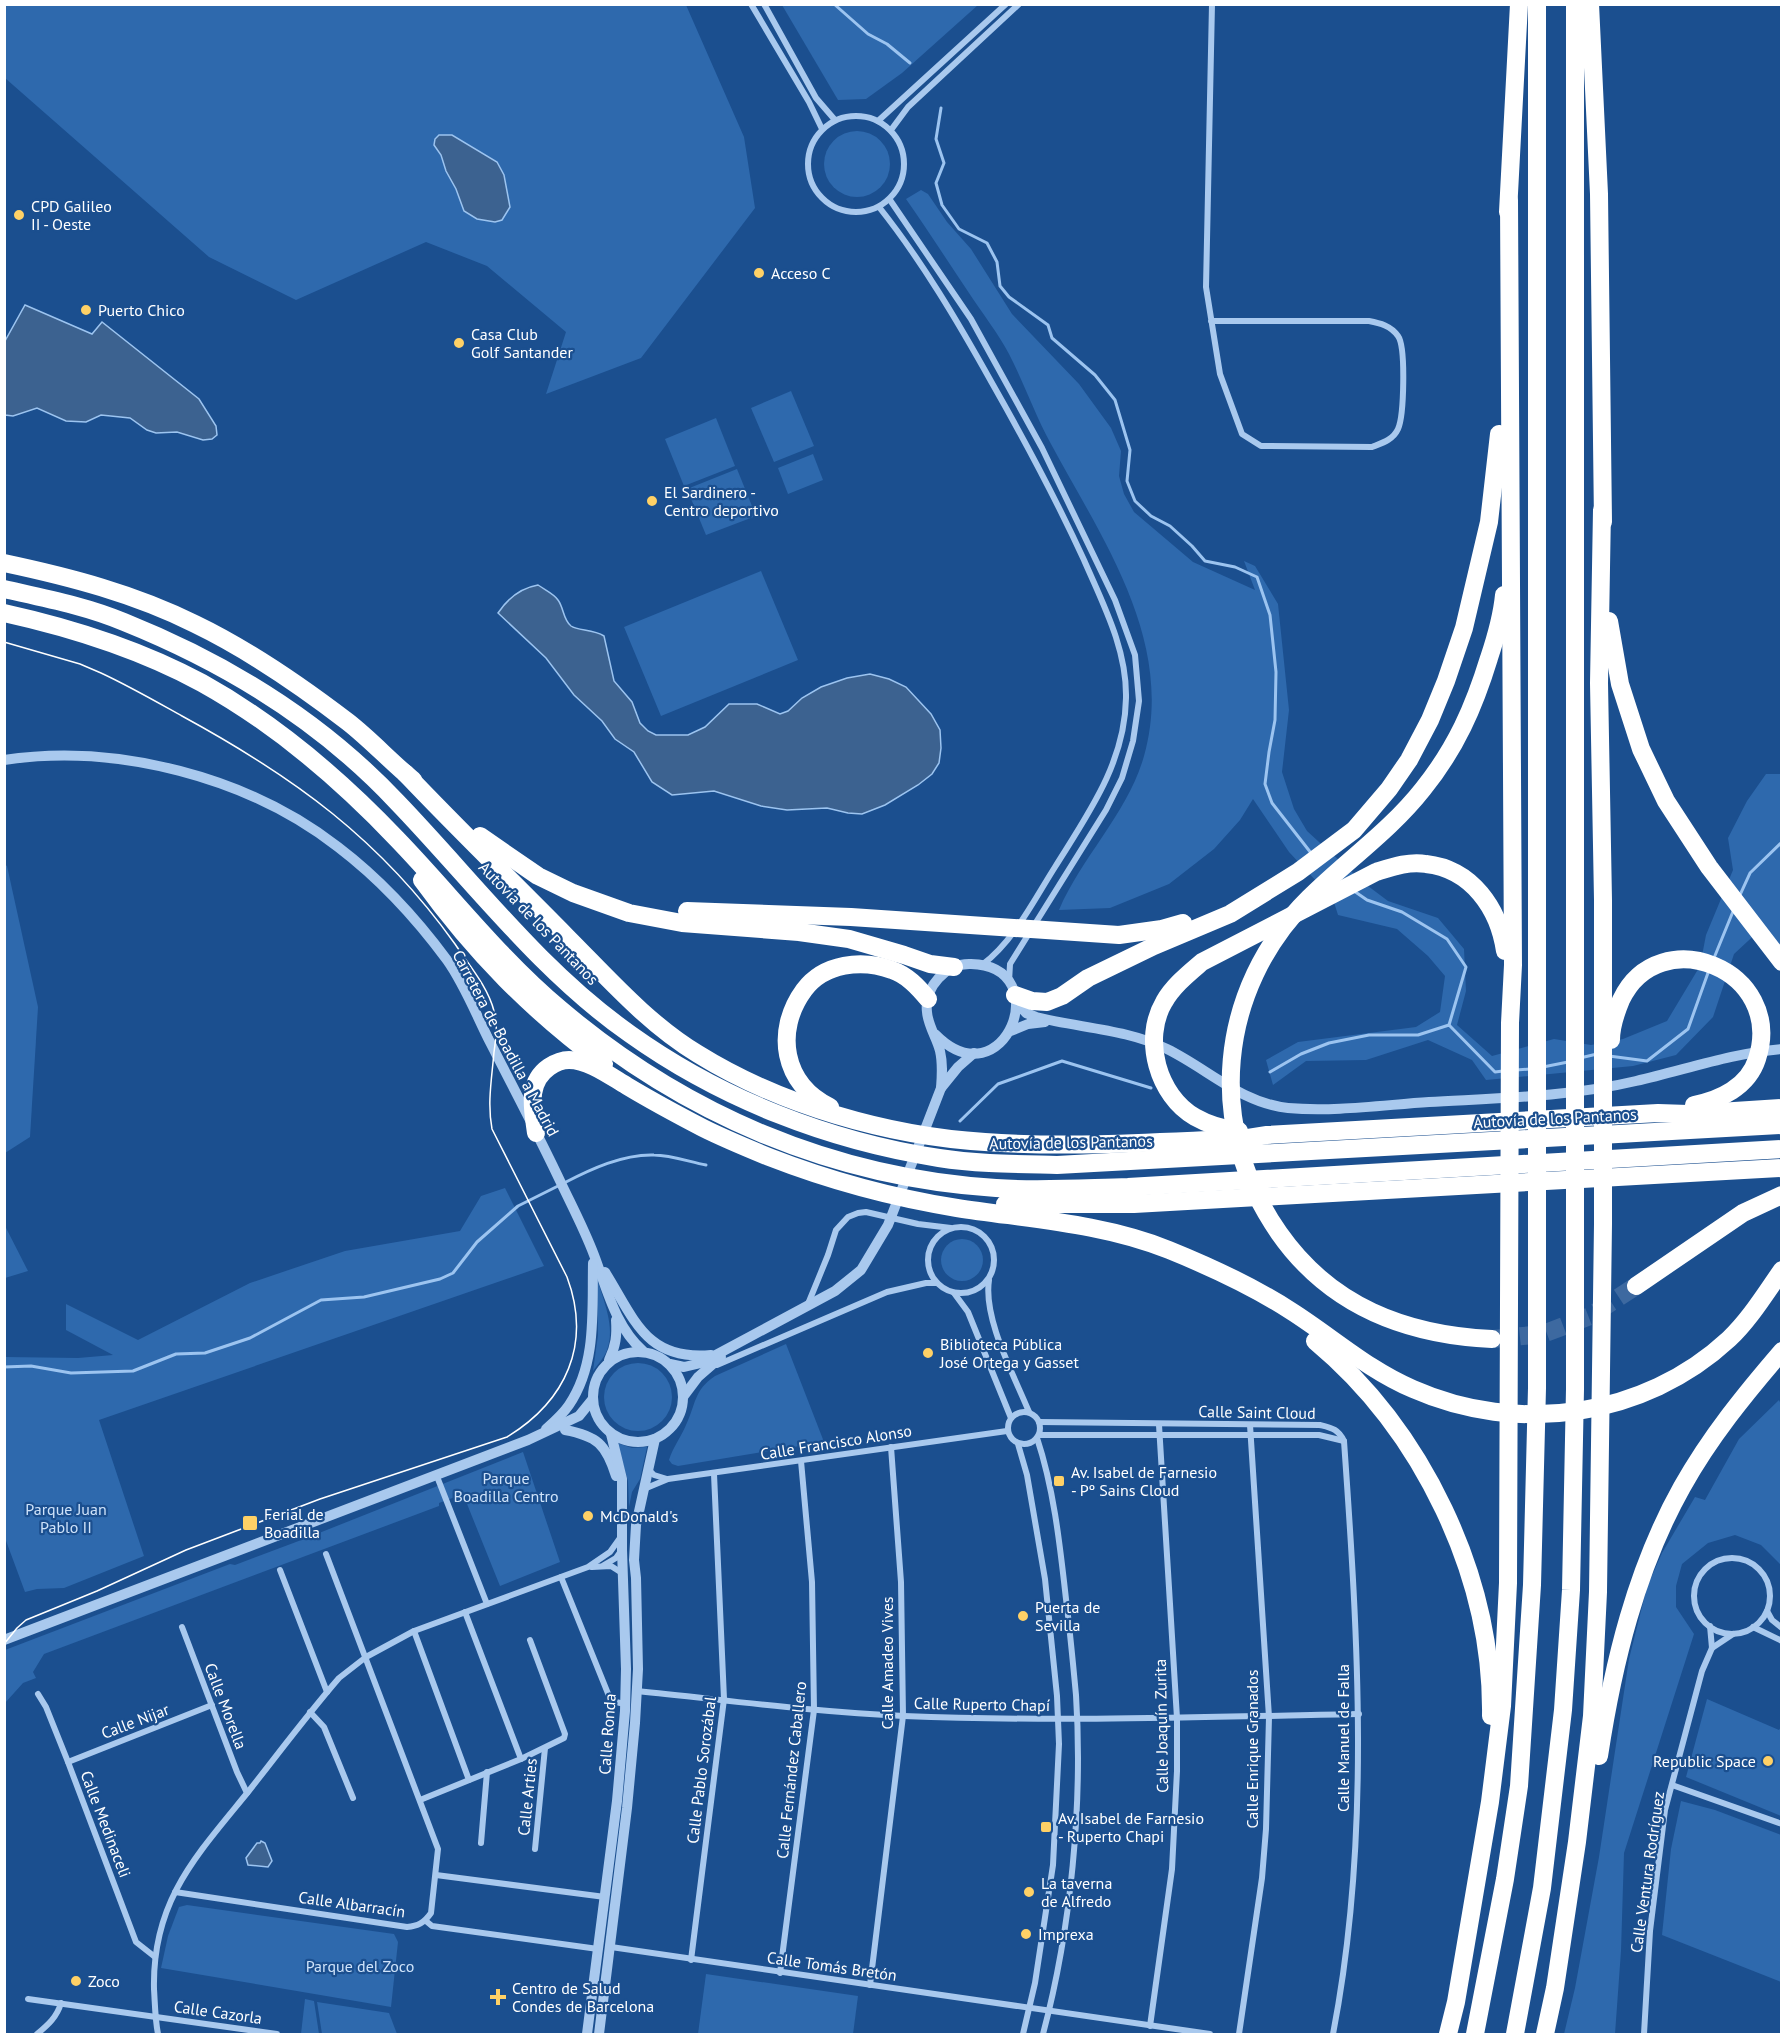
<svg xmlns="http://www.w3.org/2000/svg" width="1786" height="2039" viewBox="0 0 1786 2039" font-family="'PT Sans',sans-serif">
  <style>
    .green { fill: #2e69ad }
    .water { fill: #3c6290; stroke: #9cc4f0; stroke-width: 1.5 }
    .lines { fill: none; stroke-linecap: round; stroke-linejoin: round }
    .stream { stroke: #9cc4f0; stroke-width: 3 }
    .motorway-tunnel { stroke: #3d69a0; stroke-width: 18; stroke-dasharray: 18 9; stroke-linecap: butt }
    .minor { stroke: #a9c9ee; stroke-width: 6 }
    .tertiary { stroke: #a9c9ee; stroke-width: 10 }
    .motorway { stroke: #fff; stroke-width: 18 }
    .tram { stroke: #fff; stroke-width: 1.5 }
    .poi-dot { fill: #ffd166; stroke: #1b4f8f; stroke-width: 2 }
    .labels { text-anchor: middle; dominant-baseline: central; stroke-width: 4.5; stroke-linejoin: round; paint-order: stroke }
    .poi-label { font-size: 16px; fill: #fff; stroke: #1b4f8f; text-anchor: start }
    .street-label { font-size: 16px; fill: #fff; stroke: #1b4f8f }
    .park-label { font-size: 16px; fill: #cfe3fa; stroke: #1b4f8f }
  </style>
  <rect width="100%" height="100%" fill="#1b4f8f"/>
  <g class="green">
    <path d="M5 5H686L744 137 755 208 641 358 546 394 566 332 487 266 426 242 296 300 209 257 5 78Z"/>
    <path d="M782 5H978L902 73 866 99 838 100Z"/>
    <circle cx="857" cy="164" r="33"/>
    <path d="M921 190 928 194 947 222 971 249 1012 314 1079 384 1111 428 1121 451 1119 476 1124 494 1134 512 1193 562 1255 590 1244 561 1255 566 1278 604 1289 710 1282 772 1294 809 1307 831 1364 883 1388 901 1438 918 1464 949 1466 991 1457 1025 1492 1056 1554 1039 1591 1045 1623 1039 1667 1021 1700 966 1706 935 1733 870 1728 838 1747 801 1766 774H1781V949L1762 928 1734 954 1713 1017 1676 1055 1633 1066 1486 1080 1472 1060 1428 1040 1366 1060 1306 1061 1273 1085 1266 1060 1298 1042 1416 1027 1440 1012 1445 976 1428 956 1397 929 1338 915 1333 899 1289 852 1253 799 1240 820 1214 849 1169 884 1110 908 1059 910C1082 856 1128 813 1144 756 1176 642 1102 539 1051 444 1035 415 1024 383 1009 354 998 333 982 313 969 293 948 262 928 230 906 199Z"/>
    <path d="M791 391 814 446 774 462 751 408Z"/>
    <path d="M716 418 735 466 684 486 665 439Z"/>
    <path d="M813 454 823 480 788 494 778 468Z"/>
    <path d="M737 469 756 516 706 535 687 489Z"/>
    <path d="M761 571 798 660 661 716 624 627Z"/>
    <path d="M4 864 7 866 38 1007 30 1137 5 1153Z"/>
    <path d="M505 1188 544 1266 99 1420 144 1556 64 1588 37 1589 25 1592 5 1538V1357L78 1358 113 1355 66 1330V1304L138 1340 250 1283 345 1251 460 1231 481 1196Z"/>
    <path d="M4 1224 28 1271 5 1278H4Z"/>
    <circle cx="962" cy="1260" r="21"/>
    <path d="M597 1278C603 1300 616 1327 607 1350 604 1358 598 1364 593 1371L598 1335Z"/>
    <path d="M786 1344 824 1442 678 1466 672 1464 669 1460C673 1447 681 1437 686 1425 696 1404 694 1390 715 1376Z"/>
    <circle cx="638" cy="1397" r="34"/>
    <path d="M1779 1400 1782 1407 1781 1565 1761 1545 1735 1535 1708 1543 1682 1564 1676 1586V1607L1694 1634 1624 1853 1621 1951 1615 2034H1564L1575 1988 1599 1857 1629 1659 1647 1587 1662 1553 1695 1497 1705 1500 1739 1439Z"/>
    <path d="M617 1443 632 1448 647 1447 640 1479 632 1492 629 1507 628 1481Z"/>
    <path d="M523 1452 560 1562 500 1586 463 1494 439 1503V1506L44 1654 33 1672 36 1678 23 1683 5 1703V1650L230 1564 235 1565 304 1539Z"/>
    <path d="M1707 1699 1779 1730 1781 1727V1816L1686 1777Z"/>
    <path d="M1681 1801 1715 1810 1781 1835V1982L1662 1935 1671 1849Z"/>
    <path d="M187 1905 394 1934 398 1942 391 2007 161 1968 168 1936 179 1907Z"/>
    <path d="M706 1974 858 1996 853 2034H698Z"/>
    <path d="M305 1999 314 2001 319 2034H301Z"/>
    <path d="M317 2002 389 2013 397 2034H322Z"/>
  </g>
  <g class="water">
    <path d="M439 135H452L497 162 504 175 510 207 502 220 495 222 477 219 464 211 456 189 446 171 441 155 434 145 435 139Z"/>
    <path d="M25 305 92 334 102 322 199 399 216 426 217 435 212 439 203 440 177 432 156 433 147 430 130 418 101 415 86 422 66 421 37 408 13 416 5 415V341Z"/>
    <path d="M538 585C545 590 554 594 558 600 564 608 563 620 571 626 578 631 593 629 604 636L614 681 632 702 640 723 648 731 656 735H688L705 727 729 704H757L780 714 788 711 802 698 821 687 847 678 870 674 889 679 906 687 931 714 940 730 941 748 939 763 932 774 918 785 885 805 862 814 848 813 827 808 787 810 761 806 714 791 672 795 652 782 634 752 615 739 602 721 574 695 546 658 498 613C508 598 521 588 538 585Z"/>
    <path d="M261 1841 265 1843 272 1861 268 1867 248 1865 246 1858 257 1843H260Z"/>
  </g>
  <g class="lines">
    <g class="stream">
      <path d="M834 4 868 34 887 44 910 63"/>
      <path d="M941 108 936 139 944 163 936 183 942 205 959 229 987 243 997 262 1000 286 1009 297 1048 325 1052 338 1095 375 1115 400 1130 450 1127 481 1135 501 1151 516 1170 526 1192 546 1205 561 1235 567 1257 577 1270 615 1276 672 1275 720 1269 752 1265 784 1272 803 1311 853"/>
      <path d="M1354 891 1367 900 1402 912 1447 939 1466 967 1449 1025"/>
      <path d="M1739 897 1750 873 1782 842"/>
      <path d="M1714 958 1734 909"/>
      <path d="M1609 1056 1647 1061 1688 1029 1709 970"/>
      <path d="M1580 1058 1597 1054"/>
      <path d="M1543 1067 1568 1062"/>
      <path d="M1516 1070 1530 1069"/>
      <path d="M1270 1072 1301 1054 1329 1043 1369 1035H1418L1449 1025 1495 1072 1503 1071"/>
      <path d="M960 1121 998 1084 1062 1061 1151 1088"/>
      <path d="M564 1183C591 1169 623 1154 654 1155 671 1155 690 1162 706 1165"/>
      <path d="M4 1367 31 1366 71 1373 133 1371 176 1354 205 1353 250 1338 321 1300 364 1297 440 1279 453 1273 477 1242 518 1206 558 1186"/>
    </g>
    <path class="motorway-tunnel" d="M1493 1339 1543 1334 1590 1316 1636 1286"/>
    <g class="minor">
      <path d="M751 4 809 102 822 129"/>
      <path d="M764 4 816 98 835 120"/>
      <circle cx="856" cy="164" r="48"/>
      <path d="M878 121 1006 4"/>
      <path d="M891 130 908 107 1019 4"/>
      <path d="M890 200 971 319 1042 448 1115 600 1135 655 1139 701 1133 741 1122 778 1106 810 1010 964 1009 982"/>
      <path d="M879 207C922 261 958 322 992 383 1025 441 1056 499 1084 560 1103 604 1127 649 1126 698 1125 763 1088 814 1055 867 1034 900 1014 941 982 965"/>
      <path d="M1211 321H1369C1380 323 1391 326 1398 336 1406 347 1404 416 1398 429 1393 440 1382 443 1372 447L1261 446 1242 434 1220 374 1206 287 1212 4"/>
      <circle cx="961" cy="1260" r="33"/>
      <path d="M989 1280C983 1319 1014 1375 1029 1412"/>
      <path d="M954 1293 968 1312 1011 1418"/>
      <path d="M808 1304 828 1255 836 1230 848 1217 858 1213 866 1212 918 1224 951 1228"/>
      <path d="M717 1365 887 1292 926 1283H937"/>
      <circle cx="1024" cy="1428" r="16"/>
      <path d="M1039 1422 1320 1425C1332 1428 1338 1429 1344 1441 1358 1639 1371 1838 1333 2034"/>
      <path d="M1039 1435H1319L1344 1441"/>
      <path d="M1037 1438C1054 1489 1060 1546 1066 1599 1070 1631 1073 1663 1076 1695 1083 1804 1071 1929 1043 2034"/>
      <path d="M1018 1444 1027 1475 1045 1579 1057 1696 1059 1744 1053 1865 1035 1983 1023 2034"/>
      <path d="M648 1469 654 1475 667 1479"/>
      <path d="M436 1474 487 1604"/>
      <path d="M644 1489 668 1479 1007 1431"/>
      <circle cx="1732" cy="1596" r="38"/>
      <path d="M604 1565 616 1558 621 1551"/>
      <path d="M592 1567 611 1566 622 1573"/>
      <path d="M280 1570 327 1692"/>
      <path d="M561 1577 611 1701 625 1704"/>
      <path d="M1767 1611 1772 1620 1782 1628"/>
      <path d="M465 1612 521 1759"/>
      <path d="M182 1627 237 1772 247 1793"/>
      <path d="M1753 1627 1782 1641"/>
      <path d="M414 1631 469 1780"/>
      <path d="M1712 1648 1733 1634"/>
      <path d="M637 1691C726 1700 814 1712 904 1716 1055 1722 1207 1717 1359 1714"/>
      <path d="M38 1694 46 1707 68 1762 136 1942 155 1957"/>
      <path d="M310 1712 324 1727 353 1798"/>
      <path d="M68 1762 212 1705"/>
      <path d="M1672 1785 1782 1824"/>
      <path d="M420 1800 521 1759 564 1738 565 1734 530 1640"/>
      <path d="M481 1843 487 1772"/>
      <path d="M535 1849 545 1748"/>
      <path d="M436 1875 605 1897"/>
      <path d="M175 1892 407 1927C418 1926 424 1923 431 1913L438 1849 326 1554"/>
      <path d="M426 1921 432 1926 598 1949"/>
      <path d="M611 1947 1210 2034"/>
      <path d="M691 1960 724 1699 714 1474"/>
      <path d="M780 1973 814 1710 812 1582 801 1461"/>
      <path d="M870 1985 903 1716 901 1582 891 1447"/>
      <path d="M28 1999 277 2034"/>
      <path d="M1150 2026 1172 1869 1177 1771V1718L1159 1425"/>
      <path d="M37 2034C48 2025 57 2017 61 2003"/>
      <path d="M158 2034C155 2019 155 2004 154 1989 152 1901 196 1856 248 1792 278 1754 307 1715 339 1678L366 1657 414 1631 588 1567 610 1552 620 1538"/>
      <path d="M1239 2034 1262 1878 1266 1829 1269 1717 1250 1425"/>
      <path d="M1644 2034 1650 1931 1665 1810 1702 1671 1712 1648 1710 1626"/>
    </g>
    <g class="tertiary">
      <path d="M4 760C117 743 248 777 338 847 380 879 416 918 447 960 465 985 477 1017 491 1044 515 1091 540 1138 562 1185 573 1208 585 1231 594 1255 607 1289 615 1326 643 1351"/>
      <path d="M1017 1003 1026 1013 1036 1017C1079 1028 1127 1029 1167 1049 1208 1069 1241 1103 1288 1108 1334 1112 1383 1105 1429 1102 1498 1098 1569 1097 1636 1081 1685 1070 1731 1053 1782 1049"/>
      <path d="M1011 1031 1028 1024 1045 1022"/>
      <path d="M935 1034C1004 1104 1058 966 971 964 946 963 924 987 927 1012 928 1026 937 1038 940 1051 943 1064 942 1075 941 1088"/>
      <path d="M605 1272C635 1320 646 1361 711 1355"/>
      <circle cx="638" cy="1397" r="45"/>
      <path d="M609 1360C616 1346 617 1335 616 1320"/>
      <path d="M670 1364 684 1367 701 1363 835 1291 861 1270 888 1225 941 1088 958 1067 974 1053"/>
      <path d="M683 1397 698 1377 721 1357"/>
      <path d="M546 1429C554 1422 563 1414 569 1405 597 1364 592 1311 593 1263"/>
      <path d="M565 1430C597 1436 606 1444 616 1476"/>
      <path d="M4 1640 528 1440 579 1416 592 1400"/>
      <path d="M587 2034 617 1801 625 1711 626 1669 622 1550V1479L611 1434"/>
      <path d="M599 2034 627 1808 635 1723 638 1669 636 1578 634 1560 636 1525 655 1439"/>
    </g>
    <g class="motorway">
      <path d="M1590 4 1599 194 1603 522"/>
      <path d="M1508 212 1519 4"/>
      <path d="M4 563C70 577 135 594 195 624 249 650 301 686 348 722 371 740 391 762 413 780"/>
      <path d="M4 589C44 598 86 606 124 622 226 663 322 722 397 802 473 881 540 971 630 1034 721 1099 829 1141 939 1158 978 1164 1017 1164 1057 1165L1782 1125"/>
      <path d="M4 613C72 628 141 650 202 683 274 723 340 779 397 839 451 895 500 959 560 1009 684 1114 833 1178 996 1188 1040 1191 1084 1188 1128 1187L1782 1149"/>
      <path d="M1609 621 1620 684 1641 749 1666 801 1709 867 1782 962"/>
      <path d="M405 773C458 829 513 882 567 937 608 978 648 1024 698 1054 780 1105 888 1136 985 1142 1072 1148 1161 1142 1248 1138L1267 1135 1658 1113 1688 1114 1782 1108"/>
      <path d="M480 836 538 876 573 893 629 913 682 923 799 932 849 939 904 955 930 964 954 967"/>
      <path d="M422 880C475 953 531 1010 604 1064"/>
      <path d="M687 911 851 917 1119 935 1162 929 1183 923"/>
      <path d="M1015 995 1032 1001 1047 1002 1062 996 1088 978 1154 946 1230 914 1298 872 1354 830 1389 789 1409 760 1430 720 1446 681 1464 628 1489 522 1499 434"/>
      <path d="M1611 1040C1611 1026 1616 1012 1621 1000 1659 919 1786 970 1757 1059 1748 1087 1720 1100 1694 1105"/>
      <path d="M830 1107C783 1084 774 1031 804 990 824 963 862 959 892 970 907 975 918 987 928 999"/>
      <path d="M1239 1131C1223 1129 1209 1125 1195 1117 1158 1096 1142 1039 1164 1002 1173 986 1188 974 1202 962L1376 872C1392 867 1409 861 1426 864 1472 869 1499 909 1505 951"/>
      <path d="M536 1133C533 1109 526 1083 549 1067 555 1063 561 1060 569 1060 589 1060 610 1076 627 1086 652 1101 678 1115 703 1128 725 1139 747 1148 769 1157 828 1180 895 1198 957 1208 1027 1219 1103 1223 1169 1250 1211 1267 1254 1287 1291 1311 1332 1337 1368 1370 1413 1389 1517 1435 1644 1418 1729 1339 1750 1319 1765 1294 1782 1270"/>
      <path d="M1005 1204H1134L1782 1168"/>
      <path d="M1636 1286 1743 1213 1782 1195"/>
      <path d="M1492 1339C1405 1335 1330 1306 1279 1233 1205 1127 1217 989 1309 898 1346 861 1390 831 1423 789 1456 748 1474 707 1489 658 1496 637 1502 616 1504 595"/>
      <path d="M1315 1341C1422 1430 1493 1576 1491 1716"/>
      <path d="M1599 1756C1613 1664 1636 1569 1682 1487 1710 1437 1745 1394 1782 1351"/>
      <path d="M1448 2034 1456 2002 1490 1802 1502 1706 1508 1583 1510 1023 1513 965 1509 200"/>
      <path d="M1475 2034 1505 1879 1519 1786 1532 1585 1537 1388V4"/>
      <path d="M1515 2034 1542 1888 1563 1710 1571 1590 1575 1389V4"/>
      <path d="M1545 2034 1555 1988 1577 1842 1592 1716 1598 1592 1603 1224V900L1599 683 1602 510"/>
    </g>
    <path class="tram" d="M4 642 80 664 101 673C129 686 155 701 182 716 294 777 380 839 455 944 469 965 488 987 494 1011 498 1024 496 1038 494 1052 492 1077 487 1103 492 1129L567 1277C592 1344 566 1401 507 1437L320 1499 186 1550 97 1591 26 1620 17 1628 4 1644"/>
  </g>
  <g class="poi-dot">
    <circle cx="19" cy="215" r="6"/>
    <circle cx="759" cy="273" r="6"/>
    <circle cx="86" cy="310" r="6"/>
    <circle cx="459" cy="343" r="6"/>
    <circle cx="652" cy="501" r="6"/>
    <circle cx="928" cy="1353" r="6"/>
    <rect x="1053" y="1475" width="12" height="12" rx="3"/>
    <circle cx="588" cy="1516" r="6"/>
    <rect x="242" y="1515" width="16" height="16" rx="3"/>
    <circle cx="1023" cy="1616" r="6"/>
    <circle cx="1768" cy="1761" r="6"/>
    <rect x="1040" y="1821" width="12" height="12" rx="3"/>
    <circle cx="1029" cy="1892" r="6"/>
    <circle cx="1026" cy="1934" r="6"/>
    <circle cx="76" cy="1981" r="6"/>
    <path d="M495 1988h6v6h6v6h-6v6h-6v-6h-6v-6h6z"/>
  </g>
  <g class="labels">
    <g class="poi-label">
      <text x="31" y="206">CPD Galileo<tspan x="31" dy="18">II - Oeste</tspan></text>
      <text x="771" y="273">Acceso C</text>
      <text x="98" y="310">Puerto Chico</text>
      <text x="471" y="334">Casa Club<tspan x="471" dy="18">Golf Santander</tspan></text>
      <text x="664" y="492">El Sardinero -<tspan x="664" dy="18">Centro deportivo</tspan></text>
      <text x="940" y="1344">Biblioteca Pública<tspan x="940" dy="18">José Ortega y Gasset</tspan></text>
      <text x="1071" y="1472">Av. Isabel de Farnesio<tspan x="1071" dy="18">- Pº Sains Cloud</tspan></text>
      <text x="264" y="1514">Ferial de<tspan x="264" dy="18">Boadilla</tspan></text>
      <text x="600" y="1516">McDonald's</text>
      <text x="1035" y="1607">Puerta de<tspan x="1035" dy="18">Sevilla</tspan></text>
      <text x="1756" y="1761" text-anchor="end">Republic Space</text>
      <text x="1058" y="1818">Av. Isabel de Farnesio<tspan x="1058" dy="18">- Ruperto Chapi</tspan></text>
      <text x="1041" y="1883">La taverna<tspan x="1041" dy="18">de Alfredo</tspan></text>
      <text x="1038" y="1934">Imprexa</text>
      <text x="88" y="1981">Zoco</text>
      <text x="512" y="1988">Centro de Salud<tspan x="512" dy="18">Condes de Barcelona</tspan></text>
    </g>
    <g class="street-label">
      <text transform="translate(539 923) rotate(46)">Autovía de los Pantanos</text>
      <text transform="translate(506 1043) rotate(62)">Carretera de Boadilla a Madrid</text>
      <text transform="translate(1555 1118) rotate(-3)">Autovía de los Pantanos</text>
      <text transform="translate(1071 1142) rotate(-1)">Autovía de los Pantanos</text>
      <text transform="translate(1257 1412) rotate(1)">Calle Saint Cloud</text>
      <text transform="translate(836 1442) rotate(-9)">Calle Francisco Alonso</text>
      <text transform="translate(887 1663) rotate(-90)">Calle Amadeo Vives</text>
      <text transform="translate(982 1704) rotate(1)">Calle Ruperto Chapí</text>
      <text transform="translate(226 1706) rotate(69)">Calle Morella</text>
      <text transform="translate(135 1721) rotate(-21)">Calle Nijar</text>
      <text transform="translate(1161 1726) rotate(-91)">Calle Joaquín Zurita</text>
      <text transform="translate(607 1734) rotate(-86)">Calle Ronda</text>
      <text transform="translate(1343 1738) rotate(-90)">Calle Manuel de Falla</text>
      <text transform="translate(1252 1749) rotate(-90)">Calle Enrique Granados</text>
      <text transform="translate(701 1770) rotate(-83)">Calle Pablo Sorozábal</text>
      <text transform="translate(791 1770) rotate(-84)">Calle Fernández Caballero</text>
      <text transform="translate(527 1797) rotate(-84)">Calle Arties</text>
      <text transform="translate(106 1824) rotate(69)">Calle Medinaceli</text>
      <text transform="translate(1647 1872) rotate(-82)">Calle Ventura Rodríguez</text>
      <text transform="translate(352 1904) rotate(8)">Calle Albarracín</text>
      <text transform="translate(832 1966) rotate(8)">Calle Tomás Bretón</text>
      <text transform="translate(218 2012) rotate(8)">Calle Cazorla</text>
    </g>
    <g class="park-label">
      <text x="506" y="1478">Parque<tspan x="506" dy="18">Boadilla Centro</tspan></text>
      <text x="66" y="1509">Parque Juan<tspan x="66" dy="18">Pablo II</tspan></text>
      <text x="360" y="1966">Parque del Zoco</text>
    </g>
  </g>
  <rect width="1786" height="2039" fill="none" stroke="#ffffff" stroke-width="12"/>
</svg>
